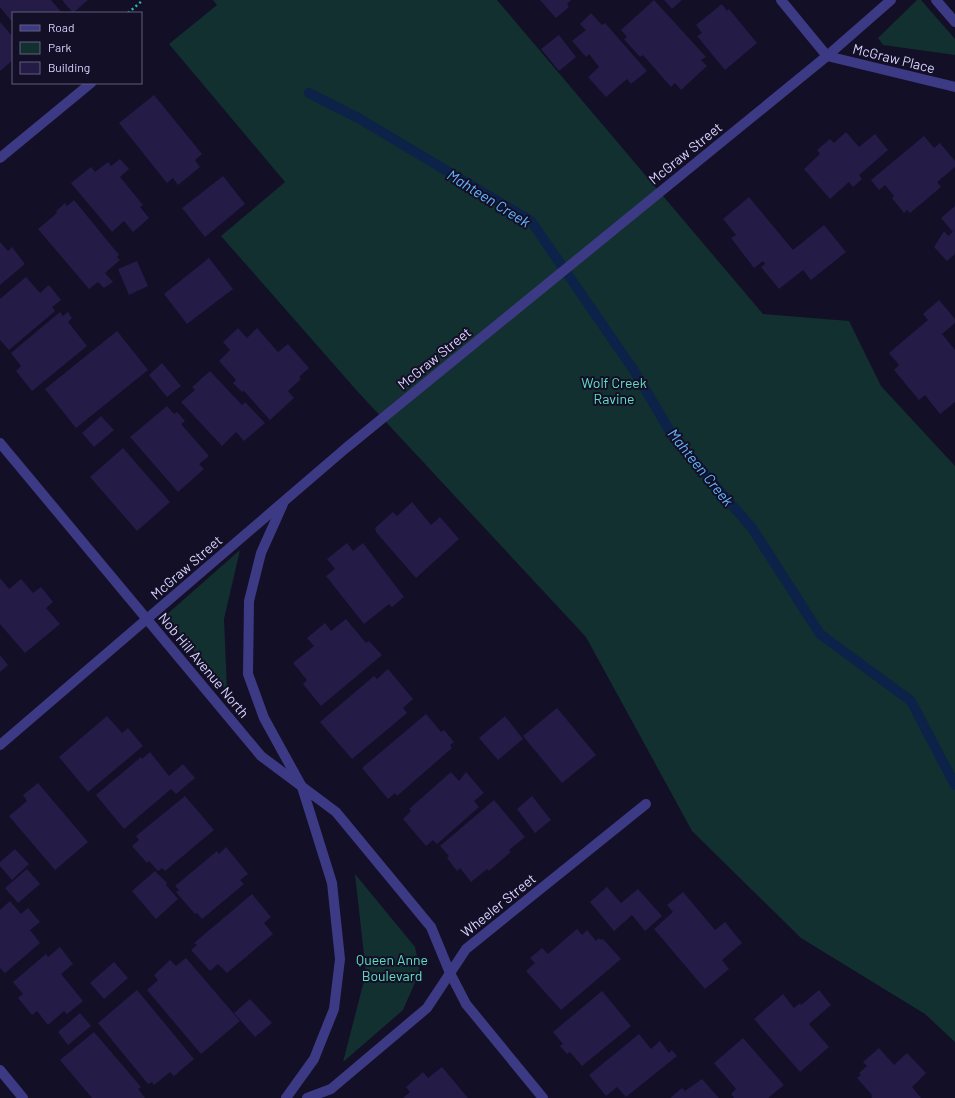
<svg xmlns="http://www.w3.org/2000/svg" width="955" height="1098" viewBox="0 0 955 1098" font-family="Barlow,sans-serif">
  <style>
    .green { fill: #12302f }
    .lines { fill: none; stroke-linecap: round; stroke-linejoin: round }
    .stream { stroke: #0c2248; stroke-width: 10 }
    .building { fill: #241b47 }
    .path { stroke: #2fb8b0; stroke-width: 2.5; stroke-dasharray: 2 3; stroke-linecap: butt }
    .street { stroke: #3d3a85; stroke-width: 10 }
    .labels { text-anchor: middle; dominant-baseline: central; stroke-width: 4; stroke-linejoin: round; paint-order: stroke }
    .street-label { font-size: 14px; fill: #d9d4ff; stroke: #130f26 }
    .park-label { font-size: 14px; fill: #5fe0c0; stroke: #130f26 }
    .water-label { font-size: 15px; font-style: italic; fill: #62b6ff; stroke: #130f26 }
  </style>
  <rect width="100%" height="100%" fill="#130f26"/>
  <g class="green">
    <path d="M213 0H497L763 314 849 321 881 386 955 466V1042L925 1014 801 938 692 831 586 637 358 392 221 236 285 182 169 44 217 5Z"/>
    <path d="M917 0H921L955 39V55L883 45 878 38Z"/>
    <path d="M240 550 224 619 227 691 165 616Z"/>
    <path d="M355 874 415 947 420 971 403 1010 343 1062 366 973Z"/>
  </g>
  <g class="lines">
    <path class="stream" d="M309 93 360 119 531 221 635 372 674 438 752 528 820 634 911 701 955 785"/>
  </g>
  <g class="building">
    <path d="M0 0H51L62 13H13V23L0 7Z"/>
    <path d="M62 0H88L73 13Z"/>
    <path d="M540 0H571L567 4 569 7 556 18Z"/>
    <path d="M654 0 706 57 701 60 707 66 681 90 675 83 671 87 643 55 640 57 624 39 627 37 621 30Z"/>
    <path d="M664 0H682L672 9Z"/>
    <path d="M722 4 727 11 729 9 757 43 725 70 697 36 702 33 696 25Z"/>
    <path d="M591 13 602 25 605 23 647 71 631 84 627 79 606 97 588 77 599 67 589 54 586 57 572 41 586 30 580 24Z"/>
    <path d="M0 22 13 37V60L0 71Z"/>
    <path d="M559 35 576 57 559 71 541 49Z"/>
    <path d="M154 95 202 154 195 160 200 167 178 185 173 178 167 183 119 123Z"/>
    <path d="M846 132 859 147 875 134 888 150 859 175 862 179 853 187 849 182 830 199 804 169 820 154 817 150 830 139 834 143Z"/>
    <path d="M924 136 934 148 940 143 955 161V167L937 182 941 187 910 213 907 210 904 213 892 198 894 196 885 185 879 190 871 180Z"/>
    <path d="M120 159 129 169 120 177 143 205 140 207 149 218 133 232 124 221 112 232 71 183 91 167 95 172 108 162 111 166Z"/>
    <path d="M223 176 245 204 205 237 182 208Z"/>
    <path d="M749 197 793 250 824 225 846 252 811 280 803 270 779 289 761 267 765 264 763 261 754 268 731 238 736 235 723 219Z"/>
    <path d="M74 200 119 255 117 257 120 260 105 273 113 282 104 288 98 282 89 289 38 229 57 213 56 211 65 203 67 206Z"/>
    <path d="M955 206V254L947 261 934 247 944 231 948 236 953 232 941 218Z"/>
    <path d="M0 242 8 251 12 247 25 264 0 285Z"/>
    <path d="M209 258 233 289 187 324 164 294Z"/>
    <path d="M137 261 148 286 129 295 118 269Z"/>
    <path d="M26 277 40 293 49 285 61 300 52 307 55 311 9 350 0 340V299Z"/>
    <path d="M939 300 955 319V323L942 334 955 350V402L940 414 925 395 919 400 894 370 899 365 889 353 928 320 923 314Z"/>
    <path d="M60 312 63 316 68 312 72 318 68 322 87 346 32 391 16 371 21 366 11 353Z"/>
    <path d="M238 328 247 338 257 328 278 352 288 344 309 368 299 377 301 379 288 391 294 398 270 420 244 391 242 392 233 383 236 380 219 361 230 350 223 342Z"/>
    <path d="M117 331 148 370 76 428 45 389Z"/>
    <path d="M162 363 181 386 167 397 149 375Z"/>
    <path d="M210 371 242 405 245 402 265 423 244 441 236 432 222 446 181 402 195 390 192 387Z"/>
    <path d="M167 406 174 414 177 412 185 421 181 424 209 456 199 464 204 469 178 492 130 437Z"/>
    <path d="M101 416 114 430 94 447 82 433Z"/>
    <path d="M123 448 170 502 137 531 90 477Z"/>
    <path d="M412 502 431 525 440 517 459 539 416 578 376 532 375 528 393 512 397 516Z"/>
    <path d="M347 543 353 551 363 543 404 597 392 607 389 604 364 624 326 576 335 569 327 559Z"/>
    <path d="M0 578 9 589 21 579 33 593 41 587 53 602 46 608 60 624 25 653 0 624Z"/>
    <path d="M346 619 366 643 369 641 382 655 321 706 303 684 307 680 293 663 314 646 307 638 325 623 331 631Z"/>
    <path d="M0 655 8 665 0 672Z"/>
    <path d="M388 669 413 699 403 708 407 713 352 759 320 722 374 676 377 679Z"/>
    <path d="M557 708 596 755 562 783 523 736Z"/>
    <path d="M426 714 441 732 444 730 454 742 450 745 452 748 397 796 395 793 388 799 362 768Z"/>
    <path d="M107 716 122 733 128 728 143 746 88 792 59 757Z"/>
    <path d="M505 716 523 739 498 760 479 738Z"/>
    <path d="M150 752 169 776 183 764 195 778 176 794 171 789 124 829 96 795 141 757 142 759Z"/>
    <path d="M451 772 459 781 466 772 484 793 474 801 479 807 437 844 433 840 426 846 403 819 411 811 409 809Z"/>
    <path d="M38 783 88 842 55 870 9 816 27 801 23 795Z"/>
    <path d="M185 796 214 830 165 871 162 868 158 871 149 861 147 863 132 846 139 840 136 836Z"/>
    <path d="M532 796 551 820 535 833 517 809Z"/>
    <path d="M494 800 525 837 509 850 511 852 489 871 487 869 471 882 460 868 457 871 447 858 449 856 440 846Z"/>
    <path d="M226 847 248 874 240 880 244 884 202 919 197 913 195 914 176 892 179 890 175 886 217 851 219 854Z"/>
    <path d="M15 849 29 864 12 880 0 866V862Z"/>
    <path d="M27 869 40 884 18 903 5 888Z"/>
    <path d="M155 871 167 883 166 885 178 899 156 919 132 891Z"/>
    <path d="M607 887 621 903 638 889 662 916 645 931 632 915 614 931 590 902Z"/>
    <path d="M683 892 715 930 725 922 742 943 722 960 729 969 705 989 654 929 673 912 667 905Z"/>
    <path d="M252 894 271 917 264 923 273 934 227 973 218 964 210 971 191 950 197 945 194 943Z"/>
    <path d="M10 901 21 914 28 908 40 922 30 930 40 943 5 973 0 968V910Z"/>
    <path d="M577 929 582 935 587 930 596 941 599 938 601 940 603 939 621 959 561 1010 526 971 535 963 530 958 542 948 548 954Z"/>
    <path d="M60 947 73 964 61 974 83 1001 67 1014 64 1011 48 1025 37 1011 32 1015 18 998 23 994 13 982 46 954 48 957Z"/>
    <path d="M186 958 240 1021 201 1054 147 990 158 980 154 975 170 960 176 966Z"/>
    <path d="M114 962 128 978 104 999 90 983Z"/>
    <path d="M137 990 194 1059 174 1076 170 1072 154 1085 152 1082 148 1084 98 1023Z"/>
    <path d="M819 990 831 1005 809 1024 829 1047 800 1072 754 1019 783 994 794 1008 800 1003 801 1005Z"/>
    <path d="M602 991 631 1026 582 1066 570 1052 567 1054 560 1046 563 1044 553 1032Z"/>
    <path d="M250 999 272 1023 255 1037 234 1013Z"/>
    <path d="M80 1013 91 1026 68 1045 58 1032Z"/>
    <path d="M94 1032 141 1087 138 1089 145 1098H92L60 1060Z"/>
    <path d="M639 1034 651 1049 660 1041 669 1053 672 1050 677 1056 626 1097 617 1087 606 1096 589 1075Z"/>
    <path d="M743 1038 784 1085 768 1098H734L731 1094 736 1089 714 1063Z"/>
    <path d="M879 1048 894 1065 907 1053 926 1073 912 1087 921 1098H872L871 1096 872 1095 857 1078 861 1075 859 1073 867 1066 863 1062Z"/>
    <path d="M442 1067 468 1098H403L410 1092 406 1087 423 1072 428 1078Z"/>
    <path d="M702 1079 719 1098H670L682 1088 685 1091Z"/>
  </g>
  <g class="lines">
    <path class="path" d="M128 13 143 0"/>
    <g class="street">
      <path d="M781 0 827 56"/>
      <path d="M936 0 955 22"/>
      <path d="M827 56 955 87"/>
      <path d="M0 158 91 83"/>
      <path d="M0 443 261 756 336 812 431 927 450 973 466 1004 543 1098"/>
      <path d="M283 504 261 553 249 601 248 674 264 718 302 787 332 883 340 959 334 1009 314 1059 286 1098"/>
      <path d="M0 745 346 448 827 56 891 0"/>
      <path d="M0 1070 23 1098"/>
      <path d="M307 1098 331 1089 427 1008 466 949 646 804"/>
    </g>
  </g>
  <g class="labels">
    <g class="street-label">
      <text transform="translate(894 58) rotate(14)">McGraw Place</text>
      <text transform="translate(685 153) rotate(-39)">McGraw Street</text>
      <text transform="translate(434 358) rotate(-39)">McGraw Street</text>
      <text transform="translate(186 567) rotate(-41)">McGraw Street</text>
      <text transform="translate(204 665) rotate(50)">Nob Hill Avenue North</text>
      <text transform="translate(498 905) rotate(-39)">Wheeler Street</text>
    </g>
    <g class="park-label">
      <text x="614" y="382">Wolf Creek<tspan x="614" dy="16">Ravine</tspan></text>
      <text x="392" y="959">Queen Anne<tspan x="392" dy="16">Boulevard</tspan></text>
    </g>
    <g class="water-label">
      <text transform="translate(489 198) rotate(32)">Mahteen Creek</text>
      <text transform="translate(701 467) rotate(51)">Mahteen Creek</text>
    </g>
  </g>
  <rect x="12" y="12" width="130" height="72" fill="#130f26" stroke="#625e7d"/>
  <rect x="20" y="25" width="20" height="6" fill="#3d3a85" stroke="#625e7d"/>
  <text x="48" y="32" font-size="12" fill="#d9d4ff">Road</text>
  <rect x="20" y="42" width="20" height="12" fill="#12302f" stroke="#625e7d"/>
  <text x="48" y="52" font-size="12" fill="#d9d4ff">Park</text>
  <rect x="20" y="62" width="20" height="12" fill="#241b47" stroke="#625e7d"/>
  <text x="48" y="72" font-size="12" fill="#d9d4ff">Building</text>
</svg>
